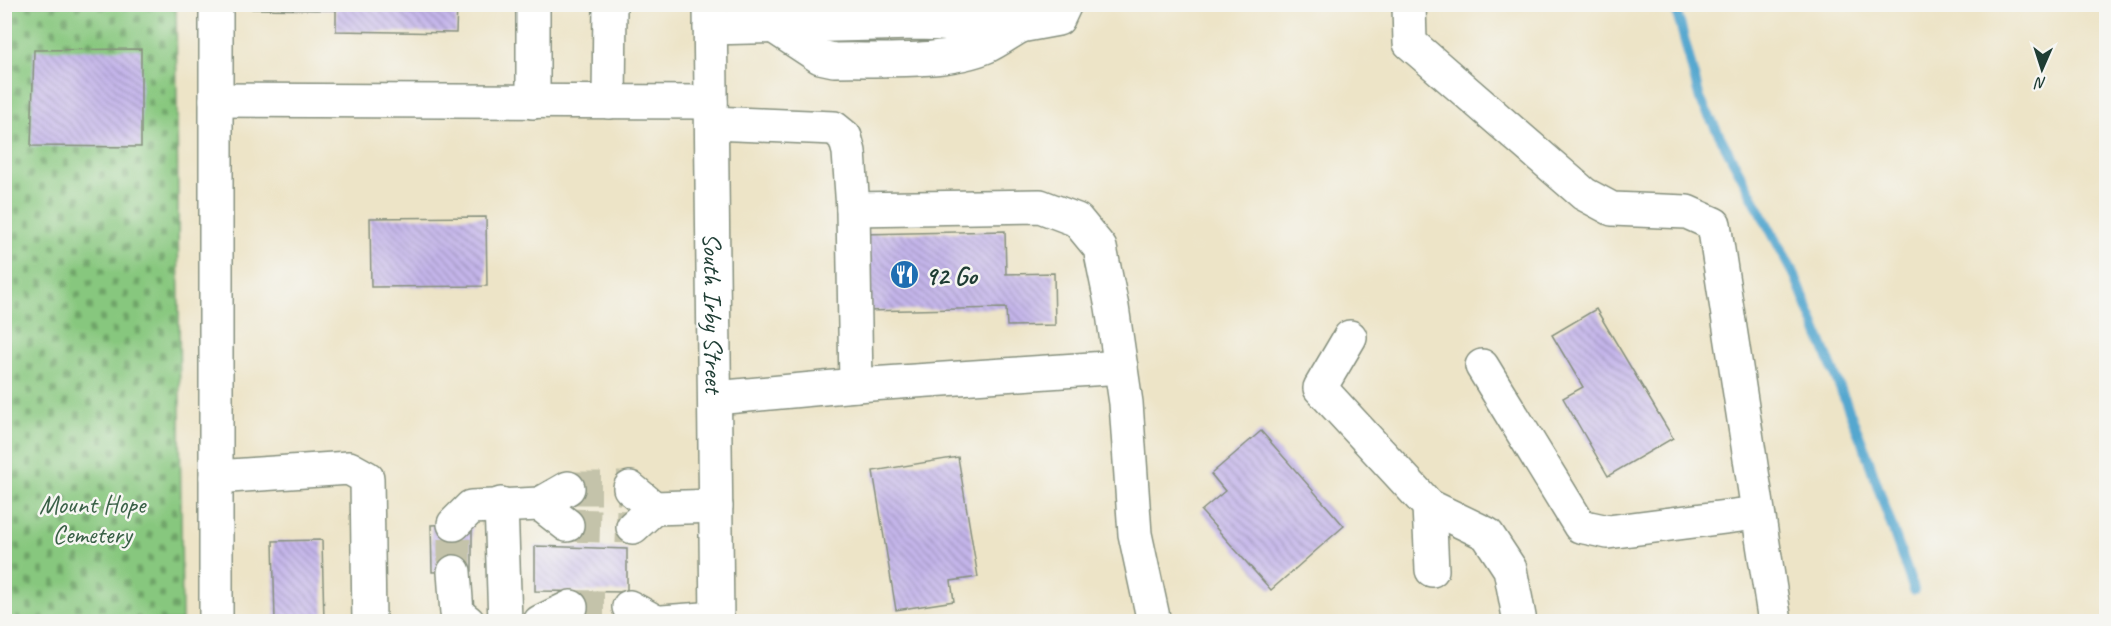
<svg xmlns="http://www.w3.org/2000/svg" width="2111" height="626" viewBox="0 0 2111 626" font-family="Caveat,sans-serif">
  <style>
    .cemetery { fill: url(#cemetery-stones); stroke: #538259; stroke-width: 1.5 }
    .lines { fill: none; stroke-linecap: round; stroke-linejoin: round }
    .stream { stroke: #54a7cf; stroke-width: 10 }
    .building { fill: url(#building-back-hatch) }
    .minor-tunnel { stroke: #c4c3aa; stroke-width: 33; stroke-dasharray: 33 16; stroke-linecap: butt }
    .minor-casing { stroke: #86907e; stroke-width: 36 }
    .major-casing { stroke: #86907e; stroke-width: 36 }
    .minor { stroke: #fff; stroke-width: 33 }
    .major { stroke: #fff; stroke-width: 33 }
    .labels { text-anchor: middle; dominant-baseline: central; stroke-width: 5; stroke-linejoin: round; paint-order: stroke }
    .poi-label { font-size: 26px; font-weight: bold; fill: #1f3d34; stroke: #f6f6f2; text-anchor: start }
    .street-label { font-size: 26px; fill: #1f3d34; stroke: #f6f6f2 }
    .park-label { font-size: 26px; fill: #396046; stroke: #f6f6f2 }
  </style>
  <defs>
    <pattern id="cemetery-stones" width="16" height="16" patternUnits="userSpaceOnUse" patternTransform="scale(1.5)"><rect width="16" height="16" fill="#87c77e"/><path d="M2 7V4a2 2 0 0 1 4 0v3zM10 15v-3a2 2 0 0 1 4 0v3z" fill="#6ea368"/></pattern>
    <pattern id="building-back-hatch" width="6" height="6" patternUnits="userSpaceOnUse" patternTransform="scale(1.5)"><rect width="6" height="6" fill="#c4b5ea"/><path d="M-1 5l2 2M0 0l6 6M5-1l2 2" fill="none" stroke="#9f94be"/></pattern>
  </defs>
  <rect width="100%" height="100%" fill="#f6f6f2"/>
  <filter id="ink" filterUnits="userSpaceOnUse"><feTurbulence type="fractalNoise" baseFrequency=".0167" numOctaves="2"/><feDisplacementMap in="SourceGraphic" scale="12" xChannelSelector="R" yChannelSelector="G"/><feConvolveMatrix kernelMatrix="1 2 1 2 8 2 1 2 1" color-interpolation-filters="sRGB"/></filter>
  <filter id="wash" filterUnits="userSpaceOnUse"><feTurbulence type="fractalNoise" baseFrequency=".008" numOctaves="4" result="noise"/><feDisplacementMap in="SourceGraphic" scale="24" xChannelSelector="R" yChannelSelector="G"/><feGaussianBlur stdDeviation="1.35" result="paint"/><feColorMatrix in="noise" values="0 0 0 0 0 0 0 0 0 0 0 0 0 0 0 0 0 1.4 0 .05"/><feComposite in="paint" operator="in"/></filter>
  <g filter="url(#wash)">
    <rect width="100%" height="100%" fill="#ede4c7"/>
    <path class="cemetery" d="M4 5H176L182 621H5Z"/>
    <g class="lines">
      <path class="stream" d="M1673 4 1680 23 1700 99 1795 276 1865 450 1914 590"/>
    </g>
    <g id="blocks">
      <g class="building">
        <path d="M252 4H457L456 33 336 31V10L252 9Z"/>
        <path d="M141 49V147L31 146 34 50Z"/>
        <path d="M486 217 487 286 371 287 370 218Z"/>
        <path d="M1005 231 1006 274 1054 273 1055 325 1007 326 1006 308 864 311 863 234Z"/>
        <path d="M1596 309 1673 438 1608 476 1563 398 1583 387 1552 335Z"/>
        <path d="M1261 431 1344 526 1271 590 1201 511 1225 491 1211 474Z"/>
        <path d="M958 457 978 577 951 581 954 601 896 610 873 471Z"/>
        <path d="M454 524H472V571L432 572 431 525Z"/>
        <path d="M322 540 324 622H275L273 541Z"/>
        <path d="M535 546 627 549V592L535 591Z"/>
      </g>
    </g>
  </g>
  <g filter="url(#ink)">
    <use href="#blocks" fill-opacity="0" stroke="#86907e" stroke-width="1.5"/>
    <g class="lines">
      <g class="minor-tunnel">
        <path d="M568 488H630"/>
        <path d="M567 525 633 527"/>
        <path d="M454 572V524"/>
        <path d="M571 607H629"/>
      </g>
      <defs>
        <g id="minor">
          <path d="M216 4V622"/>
          <path d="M1409 4 1410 43 1584 194 1612 209 1687 212 1714 224 1775 622"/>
          <path d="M773 26 820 57 834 60C880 59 945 64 987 46 998 41 1008 33 1019 27"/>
          <path d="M710 28 916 23 1020 26 1058 19 1065 4"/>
          <path d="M216 100 711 102"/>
          <path d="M533 102V4"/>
          <path d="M609 102 610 4"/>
          <path d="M712 123 834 128 845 137 849 152 853 209"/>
          <path d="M1350 337 1320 388 1429 506 1432 570"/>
          <path d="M1482 366 1580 526 1608 532 1757 513"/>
          <path d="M856 385 1121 367"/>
          <path d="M715 398 856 385 853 209 1040 206 1077 220 1100 248 1112 307 1126 403 1135 534 1154 622"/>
          <path d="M216 477 349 468 367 478 369 622"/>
          <path d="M630 488 654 508 633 527"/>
          <path d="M501 504 505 622"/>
          <path d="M1429 506 1487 534 1510 569 1520 622"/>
          <path d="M654 508 716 506"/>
          <path d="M454 524 471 507 540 504"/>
          <path d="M567 525 540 504 568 488"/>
          <path d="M454 572 457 613 468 622"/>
          <path d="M629 607 656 622"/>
          <path d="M540 622 571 607"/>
          <path d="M662 622 717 618"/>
        </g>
        <g id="major">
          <path id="s1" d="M710 4 717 622"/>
        </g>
      </defs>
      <use href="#minor" class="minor-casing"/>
      <use href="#major" class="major-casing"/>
      <use href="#minor" class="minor"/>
      <use href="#major" class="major"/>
    </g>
  </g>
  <defs>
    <symbol id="restaurant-disc" viewBox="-11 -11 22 22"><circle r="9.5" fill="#1f6fb2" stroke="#f6f6f2"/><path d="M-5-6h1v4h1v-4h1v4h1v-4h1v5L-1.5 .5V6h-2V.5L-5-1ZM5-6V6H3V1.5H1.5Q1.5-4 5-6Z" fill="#fff"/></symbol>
  </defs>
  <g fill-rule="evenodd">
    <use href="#restaurant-disc" x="888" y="258" width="33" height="33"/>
  </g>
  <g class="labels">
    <g class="poi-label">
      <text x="925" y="275">92 Go</text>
    </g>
    <g class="street-label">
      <text stroke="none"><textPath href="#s1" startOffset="309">South Irby Street</textPath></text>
    </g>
    <g class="park-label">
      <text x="92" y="504">Mount Hope<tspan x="92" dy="30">Cemetery</tspan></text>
    </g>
  </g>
  <rect width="2111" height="626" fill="none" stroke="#f6f6f2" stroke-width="24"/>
  <g transform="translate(2042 69) rotate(183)" stroke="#f6f6f2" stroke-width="4.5" paint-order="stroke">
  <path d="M0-4.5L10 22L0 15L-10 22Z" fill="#1f3d34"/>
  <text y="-9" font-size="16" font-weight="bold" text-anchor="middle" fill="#1f3d34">N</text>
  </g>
</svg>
